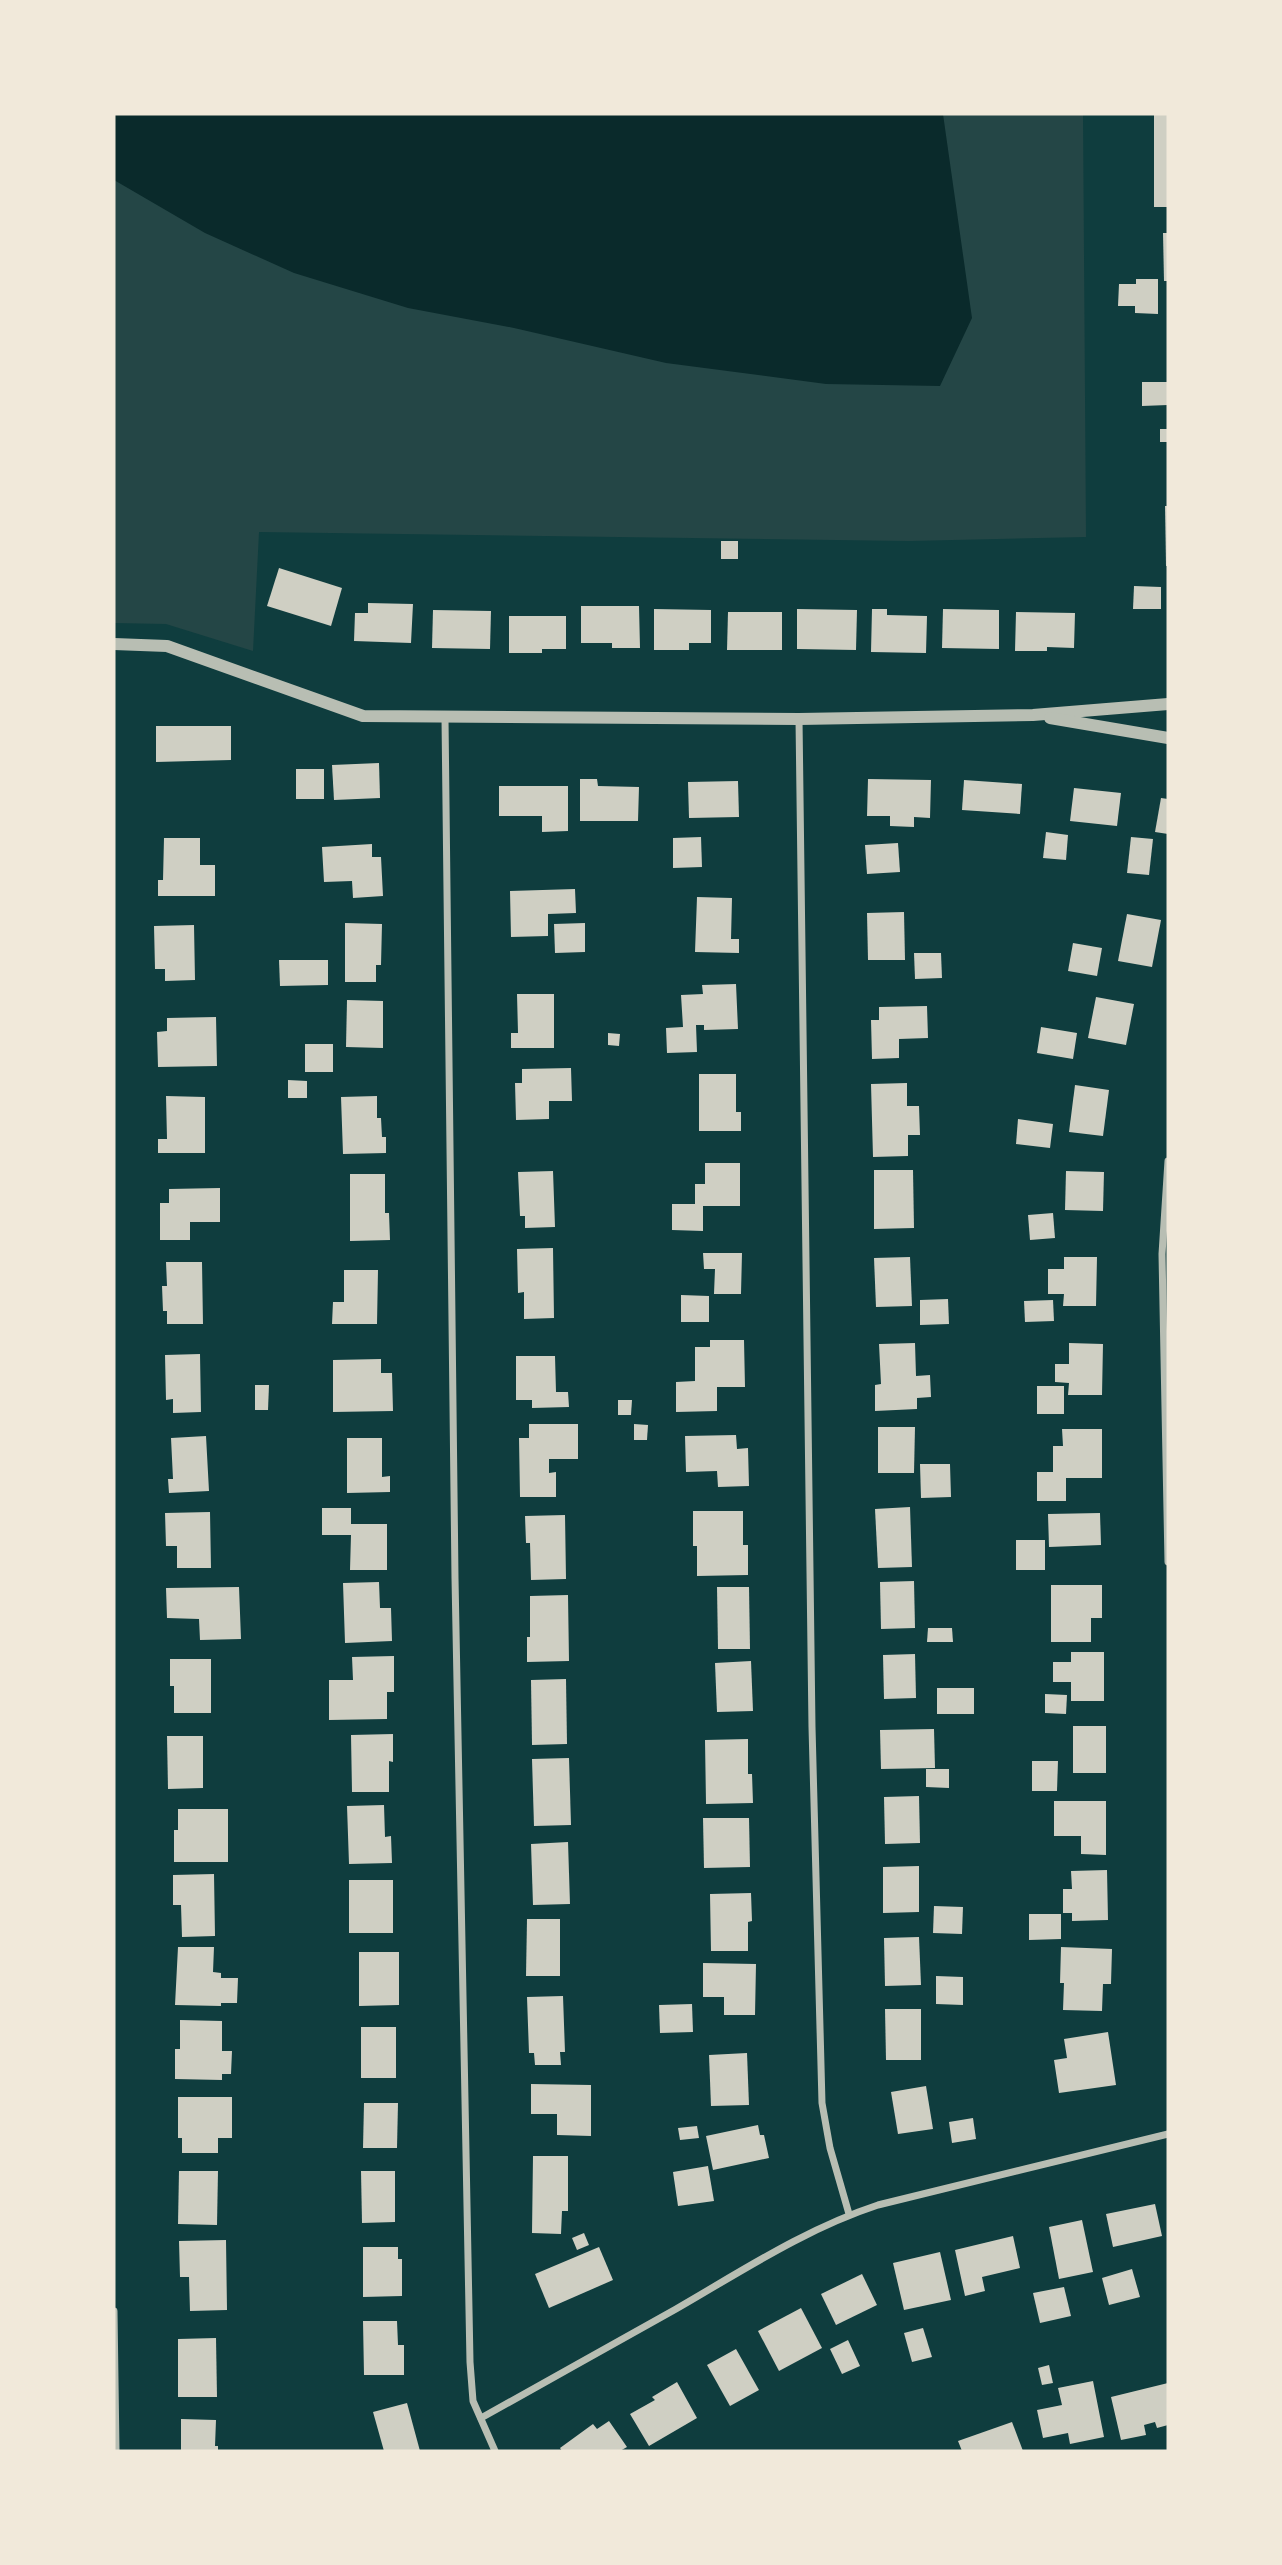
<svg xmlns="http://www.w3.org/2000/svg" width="1282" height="2565" viewBox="0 0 1282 2565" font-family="Bitter,serif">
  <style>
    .green { fill: #244646 }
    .water { fill: #0a2a2b }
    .building { fill: #cfcfc3 }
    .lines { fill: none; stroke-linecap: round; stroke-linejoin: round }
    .minor { stroke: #b8beb3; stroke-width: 7 }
    .tertiary { stroke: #b8beb3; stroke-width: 12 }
  </style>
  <rect width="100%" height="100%" fill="#0f3d3e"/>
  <path class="green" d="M114 114H1083L1086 537 909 541 259 532 253 651 166 624 114 623Z"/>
  <path class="water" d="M114 114H943L972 318 940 386 826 384 666 363 514 328 408 308 294 273 205 233 114 180Z"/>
  <g class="building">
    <rect x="1154" y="114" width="14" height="93"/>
    <path d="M1163 233H1168V281H1164Z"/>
    <path d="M1136 279H1158V314L1135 313V306H1118L1119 284H1136Z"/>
    <path d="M1142 382H1168V405L1142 406Z"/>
    <rect x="1160" y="429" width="8" height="13"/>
    <path d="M1165 506H1168V566H1166Z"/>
    <rect x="721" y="541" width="17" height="18"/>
    <path d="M279 568 342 588 331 626 267 606Z"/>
    <path d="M1134 586 1161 587V609H1133Z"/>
    <path d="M368 603 413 604 411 643 354 641 355 613H368Z"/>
    <path d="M581 606H639L640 648H612V643H581Z"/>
    <path d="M654 609 711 610V643H689V650H654Z"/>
    <path d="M797 609 857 610 856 650 797 649Z"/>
    <path d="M872 609H887V615L927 616 926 653 871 652Z"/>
    <path d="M943 609 999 610V649L942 648Z"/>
    <path d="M433 610 491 611 490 649 432 648Z"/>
    <path d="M728 612H782V650H727Z"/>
    <path d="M1016 612 1075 613 1074 648 1047 647V651H1015Z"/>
    <path d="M509 616H566V649H542V653H509Z"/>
    <path d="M156 726H231V760L156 762Z"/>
    <path d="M379 763 380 798 334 800 332 765Z"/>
    <rect x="296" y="769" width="28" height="30"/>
    <path d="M580 779H597L598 786 639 787 638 821H580Z"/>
    <path d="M868 779 931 780 930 818 914 817V827L890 826V816H867Z"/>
    <path d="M964 780 1022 784 1020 814 962 810Z"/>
    <path d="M738 781 739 817 689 818 688 782Z"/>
    <path d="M499 786H568V831L542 832V816H499Z"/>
    <path d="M1074 788 1121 793 1117 826 1070 821Z"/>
    <path d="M1161 798 1168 799V834L1155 832Z"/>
    <path d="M1046 832 1068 835 1066 860 1043 858Z"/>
    <path d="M701 837 702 867 673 868V838Z"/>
    <path d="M1131 837 1153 839 1149 875 1127 873Z"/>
    <path d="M164 838H200V865H215V896H158V880H163Z"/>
    <path d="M898 843 900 872 867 874 865 845Z"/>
    <path d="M372 844V857H381L383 896 353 898 352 881 324 882 322 847Z"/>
    <path d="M575 889 576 913 548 914V936L511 937 510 891Z"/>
    <path d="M697 897 732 898 731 939H739V953L695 952Z"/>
    <path d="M904 912 905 960H868L867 913Z"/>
    <path d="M1127 914 1161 920 1152 967 1118 961Z"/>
    <path d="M345 923 382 924 381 965H376V982H345Z"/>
    <path d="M585 923V952L555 953 554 924Z"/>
    <path d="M194 925 195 980 165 981V969H155L154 926Z"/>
    <path d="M1073 943 1102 948 1097 976 1068 971Z"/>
    <path d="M914 953H941L942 978 915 979Z"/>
    <path d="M279 960H328V985L280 986Z"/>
    <path d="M736 984 738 1029 704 1030V1025H696L697 1052 667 1053 666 1028 683 1027 681 995 703 994 702 985Z"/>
    <path d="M517 994H554V1048H511V1033H518Z"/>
    <path d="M1096 997 1134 1004 1126 1045 1088 1038Z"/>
    <path d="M347 1000 383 1001V1048L346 1047Z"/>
    <path d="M927 1006 928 1038 899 1039V1058L872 1059 871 1020H879V1007Z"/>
    <path d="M216 1017 217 1066 158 1067 157 1032 167 1031V1018Z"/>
    <path d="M1041 1027 1077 1033 1073 1059 1037 1053Z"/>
    <path d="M608 1033 620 1034 619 1046 608 1045Z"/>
    <rect x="305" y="1044" width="28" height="28"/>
    <path d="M571 1068 572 1101H549V1119L516 1120 515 1083H522V1069Z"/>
    <path d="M699 1074H736V1112H741V1131H699Z"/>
    <path d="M288 1080 307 1081V1098H288Z"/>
    <path d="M907 1083V1106H919L920 1135H908V1156L873 1157 871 1084Z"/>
    <path d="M1075 1085 1109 1090 1103 1136 1069 1132Z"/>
    <path d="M166 1096 205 1097V1153H158V1139H167Z"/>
    <path d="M377 1096V1118H381L382 1137H386V1153L343 1154 341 1097Z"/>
    <path d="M1018 1119 1053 1124 1050 1148 1016 1144Z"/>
    <path d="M705 1163H740V1206H703V1231L672 1230V1204H695V1184H705Z"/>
    <path d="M874 1170H913L914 1228 874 1229Z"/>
    <path d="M553 1171 555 1227 525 1228V1216H520L518 1172Z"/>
    <path d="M1066 1171 1104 1172 1103 1211 1065 1210Z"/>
    <path d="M350 1174H385V1213H389L390 1240 350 1241Z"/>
    <path d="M220 1188V1222H190V1240H160V1203H169V1189Z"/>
    <path d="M1053 1213 1055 1238 1030 1240 1028 1215Z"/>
    <path d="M553 1248 554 1318 524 1319V1292L518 1293 517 1249Z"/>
    <path d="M703 1253H742L741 1294H714L715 1269H704Z"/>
    <path d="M910 1257 912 1306 876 1307 874 1258Z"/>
    <path d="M1064 1257H1097L1096 1306H1063L1064 1294H1048V1269H1064Z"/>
    <path d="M166 1262H202L203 1324H167V1311H163L162 1286H167Z"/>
    <path d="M344 1270H378L377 1324H332L333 1302H344Z"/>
    <path d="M681 1295 709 1296V1322H681Z"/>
    <path d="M948 1299 949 1324 920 1325V1300Z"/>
    <path d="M1053 1300 1054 1321 1025 1322 1024 1301Z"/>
    <path d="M710 1340H744L745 1387H717V1411L676 1412V1382L695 1381V1347H710Z"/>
    <path d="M915 1343 916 1376 930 1375 931 1397 917 1398V1409L875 1411V1385L881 1384 879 1344Z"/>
    <path d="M1069 1343 1103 1344 1102 1395H1068L1069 1383 1055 1382V1364H1069Z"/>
    <path d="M200 1354 201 1412 173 1413V1399L166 1400 165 1355Z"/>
    <path d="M516 1356H555L556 1392H568L569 1407 532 1408V1400H516Z"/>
    <path d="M381 1359V1373H392L393 1411 333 1412V1360Z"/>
    <path d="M255 1385H269L268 1410H255Z"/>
    <rect x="1037" y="1386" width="27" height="28"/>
    <path d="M618 1400H632L631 1415H618Z"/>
    <path d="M529 1424H578V1459H549V1473L556 1472V1497H520L519 1438H529Z"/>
    <path d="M634 1424 648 1425 647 1440H634Z"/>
    <path d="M878 1427H915L914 1473H878Z"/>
    <path d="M1062 1429H1102V1478H1066V1501H1037V1472H1053V1446H1063Z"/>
    <path d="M736 1435 737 1449 748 1448 749 1486 718 1487 717 1471 686 1472 685 1436Z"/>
    <path d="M206 1436 209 1491 169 1493 168 1479H173L171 1438Z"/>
    <path d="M347 1438H382V1477L390 1476V1492L347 1493Z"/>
    <path d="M920 1464H950L951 1497 921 1498Z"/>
    <path d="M910 1507 912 1567 878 1568 875 1509Z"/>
    <path d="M322 1508H351V1524H387V1570H350L351 1535H322Z"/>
    <path d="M693 1511H743V1545H748V1575L697 1576V1546H693Z"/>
    <path d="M210 1512 211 1568H177V1546H166L165 1513Z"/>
    <path d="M1100 1513 1101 1545 1049 1547 1048 1514Z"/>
    <path d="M565 1515 566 1579 531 1580 530 1543H526L525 1516Z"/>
    <rect x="1016" y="1540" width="29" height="30"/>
    <path d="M914 1581 915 1628 881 1629 880 1582Z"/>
    <path d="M379 1582 380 1608H391L392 1641 345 1643 343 1583Z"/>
    <path d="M1051 1585H1102V1618H1091V1642H1051Z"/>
    <path d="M239 1587 241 1639 200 1640 199 1619 167 1618 166 1588Z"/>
    <path d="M717 1587H749L750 1649H718Z"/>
    <path d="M568 1595 569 1661 527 1662V1637H530V1596Z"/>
    <path d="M928 1628H952L953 1642H927Z"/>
    <path d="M1071 1652H1104V1701H1071V1682H1053V1662H1071Z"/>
    <path d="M915 1654 916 1698 884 1699 883 1655Z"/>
    <path d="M394 1656V1692H387V1719L329 1720V1680H353L352 1657Z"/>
    <path d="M170 1659H211V1713H174V1686H170Z"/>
    <path d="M751 1661 753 1711 717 1712 715 1663Z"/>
    <path d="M566 1679 567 1744 532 1745 531 1680Z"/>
    <rect x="937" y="1688" width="37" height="26"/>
    <path d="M1045 1694 1067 1695 1066 1714 1045 1713Z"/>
    <rect x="1073" y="1726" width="33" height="47"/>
    <path d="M934 1729 935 1768 881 1769 880 1730Z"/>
    <path d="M393 1734V1762L389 1761V1792H352L351 1735Z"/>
    <path d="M167 1736H203V1788L168 1789Z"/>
    <path d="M748 1739V1774H752L753 1803 706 1804 705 1740Z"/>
    <path d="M569 1758 571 1825 534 1826 532 1759Z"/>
    <path d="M1032 1761H1058L1057 1791H1032Z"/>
    <path d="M926 1769H949V1788L926 1787Z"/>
    <path d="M919 1796 920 1843 885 1844 884 1797Z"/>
    <path d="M1054 1801H1106V1855L1081 1854V1836H1054Z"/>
    <path d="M384 1805 385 1837 391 1836 392 1863 349 1864 347 1806Z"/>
    <path d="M178 1809H228V1862H174V1830H178Z"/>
    <path d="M703 1818H749L750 1867 704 1868Z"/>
    <path d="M568 1842 570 1904 533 1905 531 1844Z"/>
    <path d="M919 1866V1912L883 1913V1867Z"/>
    <path d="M1107 1870 1108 1920 1072 1921V1913H1063V1889H1072L1071 1871Z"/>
    <path d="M214 1874 215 1936 182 1937 181 1905H173V1875Z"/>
    <rect x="349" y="1880" width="44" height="53"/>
    <path d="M751 1893 752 1921 748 1922V1951H711L710 1894Z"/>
    <path d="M934 1906 963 1907 962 1934 933 1933Z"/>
    <path d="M1029 1914H1061V1939L1029 1940Z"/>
    <path d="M527 1919H560V1976H526Z"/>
    <path d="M919 1937 921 1985 885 1986 884 1938Z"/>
    <path d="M178 1947H214L213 1972 221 1973V1978H238L237 2003H221V2006L175 2005Z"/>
    <path d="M1061 1947 1112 1949 1111 1984H1103L1102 2011 1063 2010 1064 1983H1060Z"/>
    <path d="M359 1952H399V2005L359 2006Z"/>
    <path d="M703 1963 756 1964 755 2015H724V1997H703Z"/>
    <path d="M936 1976 963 1977V2005L936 2004Z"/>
    <path d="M563 1996 565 2052H560L561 2065H535L534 2053H529L527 1997Z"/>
    <path d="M692 2004 693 2032 660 2033 659 2005Z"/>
    <path d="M885 2009H921V2060H886Z"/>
    <path d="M180 2020 222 2021V2051H232L231 2074H222V2080L175 2079V2049H180Z"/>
    <rect x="361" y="2027" width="35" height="51"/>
    <path d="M1108 2032 1116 2085 1059 2093 1054 2060 1067 2058 1064 2039Z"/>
    <path d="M747 2053 749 2105 711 2106 709 2055Z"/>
    <path d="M531 2084 591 2085V2136L557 2135V2114H531Z"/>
    <path d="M926 2086 933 2129 898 2134 891 2092Z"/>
    <path d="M178 2097H232V2138H218V2153H182V2138H178Z"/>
    <path d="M364 2103H398L397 2148H363Z"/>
    <path d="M973 2118 976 2139 952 2143 949 2122Z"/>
    <path d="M758 2125 760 2135H764L769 2158 713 2170 706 2136Z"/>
    <path d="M697 2126 699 2138 680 2140 678 2128Z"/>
    <path d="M533 2156H568V2211H562L561 2234 532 2233Z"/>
    <path d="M708 2166 714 2201 678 2206 673 2172Z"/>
    <path d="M179 2171H218L217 2225 178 2224Z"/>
    <path d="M361 2171H395V2222L362 2223Z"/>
    <path d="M1155 2204 1162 2236 1113 2247 1106 2214Z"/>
    <path d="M1082 2220 1093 2272 1059 2279 1049 2227Z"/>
    <path d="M584 2233 589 2245 577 2250 572 2238Z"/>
    <path d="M1013 2236 1020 2268 982 2277 985 2291 965 2296 955 2250Z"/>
    <path d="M226 2240 227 2310 190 2311 189 2277H180L179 2241Z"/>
    <path d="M363 2247H398V2259H402V2296L363 2297Z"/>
    <path d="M599 2247 613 2280 549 2308 535 2274Z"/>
    <path d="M940 2252 951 2300 904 2310 893 2263Z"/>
    <path d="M1132 2269 1140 2297 1109 2305 1102 2278Z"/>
    <path d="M862 2274 877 2305 836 2325 821 2294Z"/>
    <path d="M1064 2287 1071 2316 1040 2323 1033 2293Z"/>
    <path d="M801 2308 822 2348 779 2371 758 2331Z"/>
    <path d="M363 2321H397L398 2345H404V2375H364Z"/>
    <path d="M923 2328 932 2357 912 2362 904 2333Z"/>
    <path d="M216 2338 217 2397H178V2339Z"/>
    <path d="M848 2340 860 2366 842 2374 830 2349Z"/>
    <path d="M736 2349 759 2390 730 2406 707 2365Z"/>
    <path d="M1049 2365 1053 2383 1042 2385 1038 2368Z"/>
    <path d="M1093 2381 1104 2437 1070 2444 1068 2433 1043 2438 1037 2410 1062 2405 1058 2388Z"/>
    <path d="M677 2382 697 2418 649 2446 630 2414 655 2400 652 2397Z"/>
    <path d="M1168 2383V2425L1157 2428 1155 2422 1144 2425 1146 2435 1121 2440 1111 2397Z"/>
    <path d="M407 2403 420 2451H384L373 2412Z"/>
    <path d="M181 2419 216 2420 215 2446H218V2451H181Z"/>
    <path d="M609 2421 627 2447 620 2451H562L560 2448 593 2424 597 2429Z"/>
    <path d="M1012 2422 1023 2451H962L958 2441Z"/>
  </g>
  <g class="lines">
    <g class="minor">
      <path d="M445 718 455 1578 470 2362 473 2401 495 2451"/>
      <path d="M799 719 812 1727 822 2103 830 2148 849 2214"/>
      <path d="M1168 1161 1162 1254 1168 1562"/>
      <path d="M114 2311 116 2451"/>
      <path d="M481 2418C546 2381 611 2346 676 2309 742 2271 805 2229 878 2205L1168 2134"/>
    </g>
    <g class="tertiary">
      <path d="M114 644 167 646 363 716 799 719 1033 715 1168 704"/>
      <path d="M1050 718 1168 738"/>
    </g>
  </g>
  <rect width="1282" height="2565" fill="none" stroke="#f1e9da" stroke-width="231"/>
</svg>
